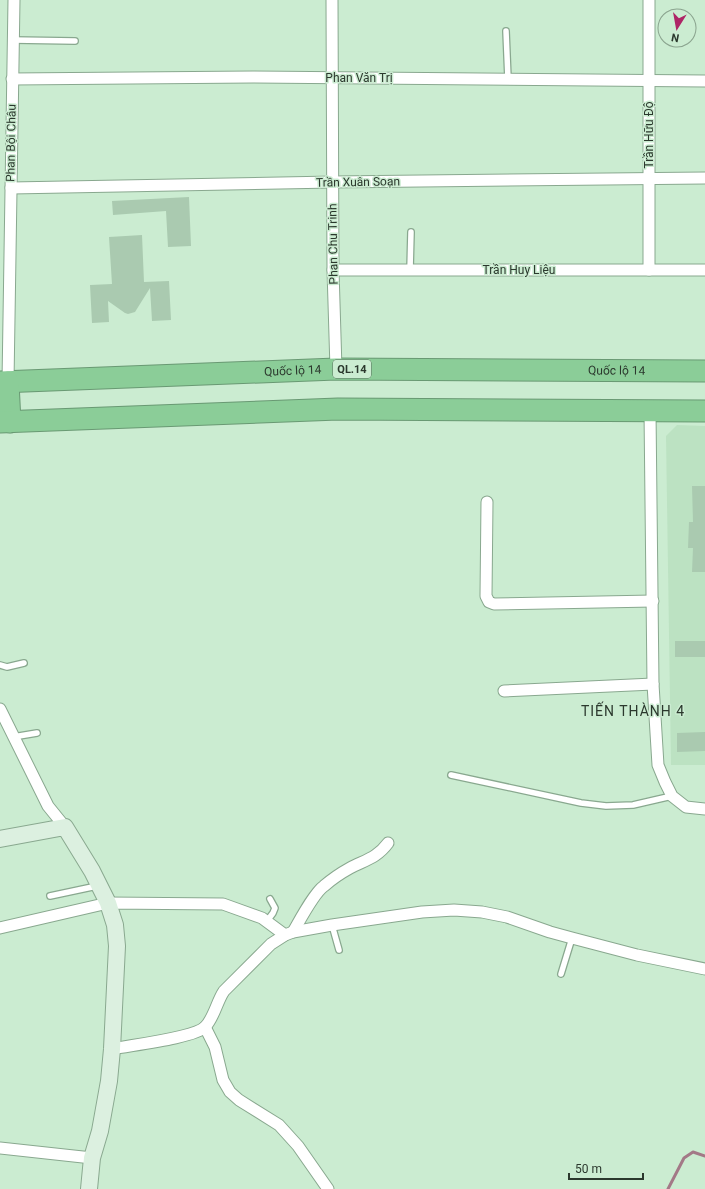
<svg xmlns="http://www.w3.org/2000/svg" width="705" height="1189" viewBox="0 0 705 1189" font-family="Roboto,sans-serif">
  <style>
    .built { fill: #bce2c2 }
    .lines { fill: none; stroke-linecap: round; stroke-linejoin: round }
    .stream { stroke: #a37987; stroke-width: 3 }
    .building { fill: #aacab0 }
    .lane-casing { stroke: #89a88f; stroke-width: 8 }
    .street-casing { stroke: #89a88f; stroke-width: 13 }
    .secondary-casing { stroke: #89a88f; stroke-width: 18 }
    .highway-casing { stroke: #699973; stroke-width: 23 }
    .lane { stroke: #fff; stroke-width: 5.5 }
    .street { stroke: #fff; stroke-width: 11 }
    .secondary { stroke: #dcf0e0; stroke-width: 16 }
    .highway { stroke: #8bcd98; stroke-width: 21 }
    .labels { text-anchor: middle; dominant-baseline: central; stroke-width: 3; stroke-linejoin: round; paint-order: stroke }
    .shield { fill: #cbecd1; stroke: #5b6e5e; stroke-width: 1 }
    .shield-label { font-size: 11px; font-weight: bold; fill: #2b382d }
    .street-label { font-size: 12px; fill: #2b382d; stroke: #cbecd1 }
    .quarter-label { font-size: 14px; letter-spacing: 1px; fill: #2b382d; stroke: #cbecd1 }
  </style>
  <rect width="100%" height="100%" fill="#cbecd1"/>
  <path class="built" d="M677 425 705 426V765H671L666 436Z"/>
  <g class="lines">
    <path class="stream" d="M668 1189 684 1158 693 1152 705 1156"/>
  </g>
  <g class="building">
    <path d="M189 197 191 246 168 247 166 211 113 215 112 201Z"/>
    <path d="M142 235 144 282 169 281 171 320 152 321 150 288 135 312 128 314 125 313 108 301 109 322 92 323 90 285 112 284 109 237Z"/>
    <path d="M692 486H705V572H692L693 548H688L689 522H693Z"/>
    <rect x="675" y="641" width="30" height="16"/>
    <path d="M705 732V751L677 752V733Z"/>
  </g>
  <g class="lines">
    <defs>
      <g id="lane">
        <path d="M506 31 508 79"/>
        <path d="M13 40 75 41"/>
        <path d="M410 270 411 232"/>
        <path d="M0 665 7 667 24 663"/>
        <path d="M13 737 37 733"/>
        <path d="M451 775 581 803 606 806 633 805 672 796"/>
        <path d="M50 896 97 886"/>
        <path d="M267 921 273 913 275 908 270 899"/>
        <path d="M332 925 339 950"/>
        <path d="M561 974 572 938"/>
      </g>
      <g id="street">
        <path d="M332 0 333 270 336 369"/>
        <path d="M12 79 253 77 705 81"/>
        <path d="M11 188 333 182 705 178"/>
        <path d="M333 270H705"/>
        <path d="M649 270V0"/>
        <path d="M8 382 14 0"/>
        <path d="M650 411 653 684 658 765 665 782 672 796 686 807 705 809"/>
        <path d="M487 502 486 596 489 602 494 604 653 601"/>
        <path d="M504 691 653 684"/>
        <path d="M0 709 48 806 65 827"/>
        <path d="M0 928 108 903 223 904 262 918 285 935"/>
        <path d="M293 932C300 920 314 893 324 886 332 879 341 873 350 868 365 860 377 858 388 843"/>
        <path d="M205 1027 215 1047 223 1080 230 1092 239 1100 279 1125 298 1146 328 1189"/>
        <path d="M112 1049C131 1045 194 1038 205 1027 214 1018 217 1001 224 991L271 944 285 935 293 932 332 925 422 912 454 910 482 912 507 917 550 932 572 938 637 955 705 969"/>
        <path d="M0 1148 92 1158"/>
      </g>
      <path id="secondary" d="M0 839 65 827 92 871 108 903 115 925 117 946 112 1049 109 1081 100 1131 92 1158 89 1189"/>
      <g id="highway">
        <path id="s1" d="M0 382 336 369 705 371"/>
        <path d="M8 382 10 422"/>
        <path d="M0 422 338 409 705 411"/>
      </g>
    </defs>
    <use href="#lane" class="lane-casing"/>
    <use href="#street" class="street-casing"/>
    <use href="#secondary" class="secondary-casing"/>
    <use href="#highway" class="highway-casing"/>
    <use href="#lane" class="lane"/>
    <use href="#street" class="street"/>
    <use href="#secondary" class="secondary"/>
    <use href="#highway" class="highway"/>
  </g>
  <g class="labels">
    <rect class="shield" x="333" y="360" width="38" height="18" rx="3"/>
    <g class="shield-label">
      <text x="352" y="369">QL.14</text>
    </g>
    <g class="street-label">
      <text x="359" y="78">Phan Văn Trị</text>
      <text transform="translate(649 135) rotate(-90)">Trần Hữu Độ</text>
      <text transform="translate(11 143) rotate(-89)">Phan Bội Châu</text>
      <text transform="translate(358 182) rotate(-1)">Trần Xuân Soạn</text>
      <text transform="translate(333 244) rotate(-91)">Phan Chu Trinh</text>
      <text x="519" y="270">Trần Huy Liệu</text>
      <text stroke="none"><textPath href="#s1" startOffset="293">Quốc lộ 14</textPath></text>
      <text stroke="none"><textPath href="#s1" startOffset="617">Quốc lộ 14</textPath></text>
    </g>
    <g class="quarter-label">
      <text x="633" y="711">TIẾN THÀNH 4</text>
    </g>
  </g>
  <g transform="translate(677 28) rotate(191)"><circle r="19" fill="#cbecd1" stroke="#8ba48f"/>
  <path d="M0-3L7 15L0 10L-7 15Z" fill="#ae2566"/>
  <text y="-6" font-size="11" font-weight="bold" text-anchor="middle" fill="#2b382d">N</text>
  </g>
  <path d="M569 1173v6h74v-6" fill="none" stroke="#2b382d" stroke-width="2"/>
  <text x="575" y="1173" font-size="12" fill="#2b382d" stroke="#cbecd1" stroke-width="3" paint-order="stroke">50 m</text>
</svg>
